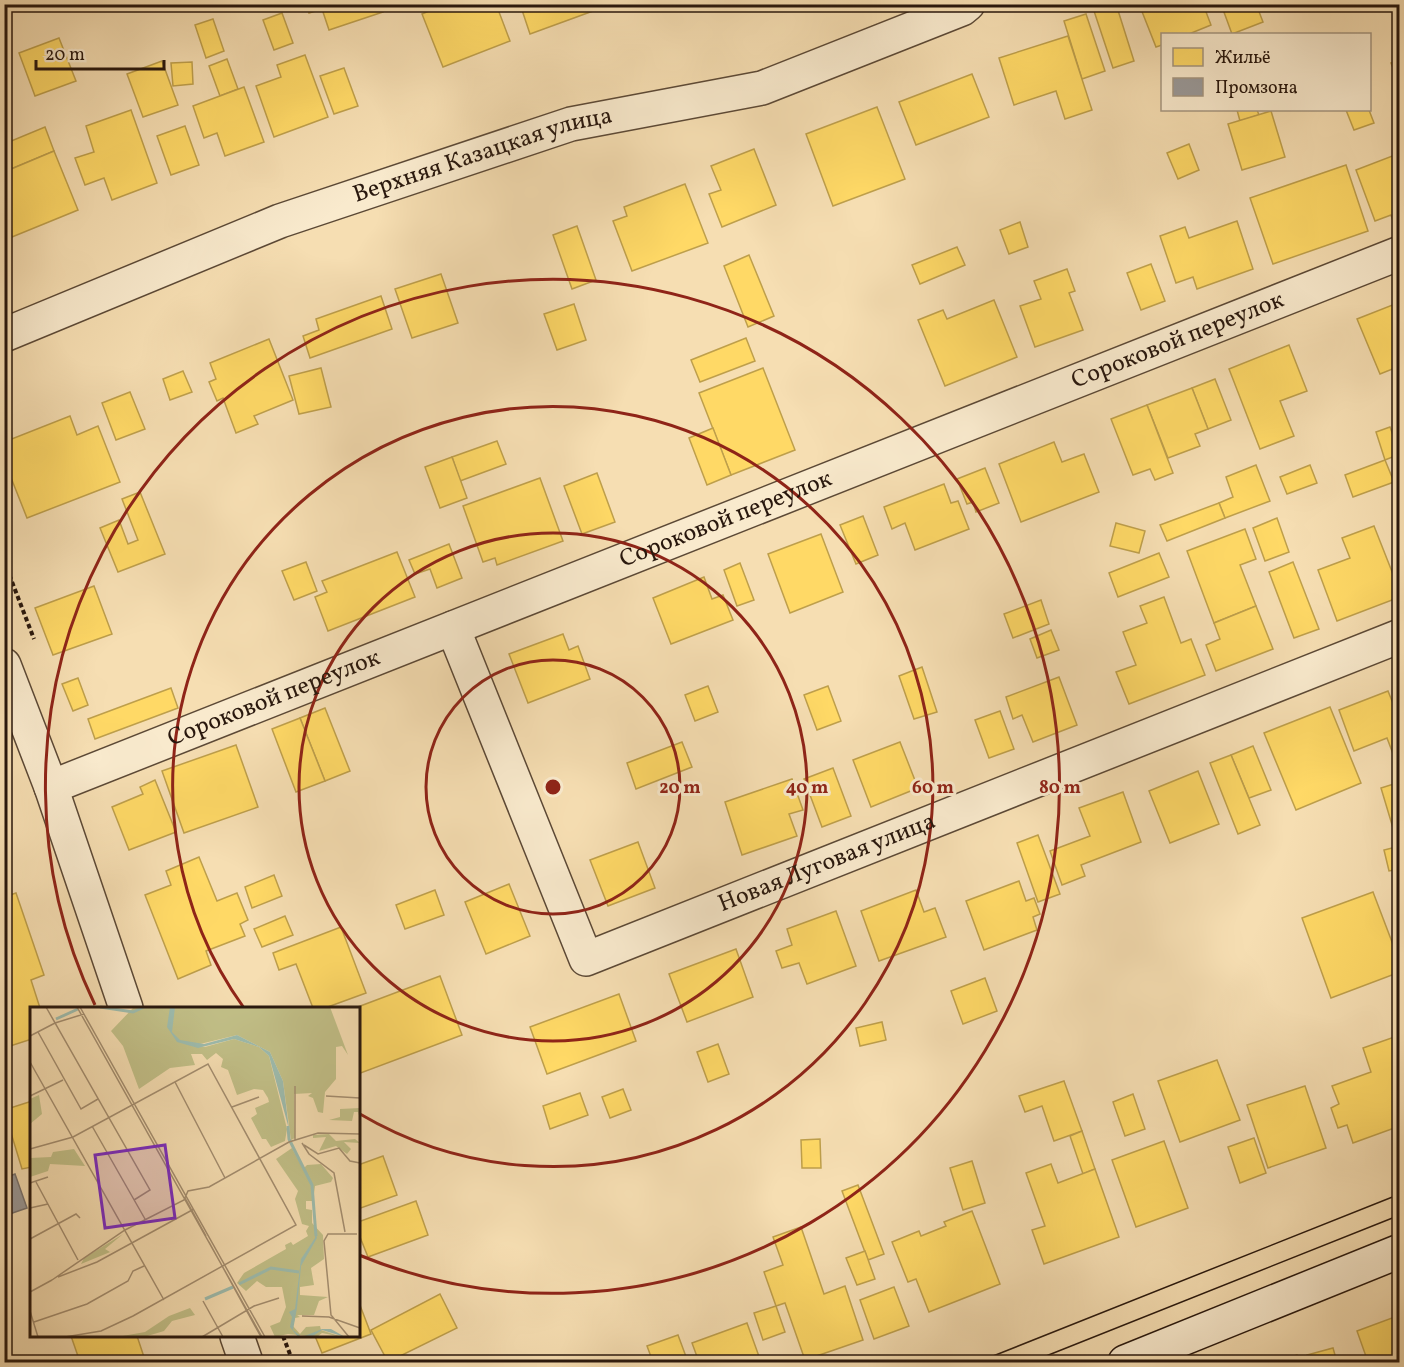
<svg xmlns="http://www.w3.org/2000/svg" width="1404" height="1367" viewBox="0 0 1404 1367" font-family="Vollkorn,serif">
  <style>
    .homes { fill: #ffd966; stroke: #be9f4b; stroke-width: 1.5 }
    .industry { fill: #999; stroke: #77726f; stroke-width: 1.5 }
    .lines { fill: none; stroke-linecap: round; stroke-linejoin: round }
    .minor-casing { stroke: #5c4936; stroke-width: 36 }
    .tertiary-casing { stroke: #5c4936; stroke-width: 36 }
    .secondary-casing { stroke: #28170d; stroke-width: 36 }
    .path { stroke: #28170d; stroke-width: 4; stroke-dasharray: 4.5 3; stroke-linecap: butt }
    .minor { stroke: #f9eacd; stroke-width: 33 }
    .tertiary { stroke: #f9eacd; stroke-width: 33 }
    .secondary { stroke: #f9eacd; stroke-width: 33 }
    .tram { stroke: #28170d; stroke-width: 1.5 }
    .ring { fill: none; stroke: #8f2418; stroke-width: 3 }
    .labels { text-anchor: middle; dominant-baseline: central; stroke-width: 6; stroke-linejoin: round; paint-order: stroke }
    .street-label { font-size: 24px; fill: #28170d; stroke: #f9eacd }
    .inset-river { fill: none; stroke: #9dbcae; stroke-width: 3 }
    .inset-road { fill: none; stroke: #a48e70; stroke-width: 1.5 }
    .view { fill: #7b2cbf; fill-opacity: 0.15; stroke: #7b2cbf; stroke-width: 3 }
    .inset-edge { fill: none; stroke: #28170d; stroke-width: 3 }
    .centre { fill: #8f2418; stroke: #f9eacd; stroke-width: 3 }
    .ring-label { font-size: 18px; text-anchor: middle; font-weight: bold; fill: #8f2418; stroke: #f9eacd; stroke-width: 6; stroke-linejoin: round; paint-order: stroke }
  </style>
  <rect width="100%" height="100%" fill="#f6deb2"/>
  <filter id="stains"><feTurbulence type="fractalNoise" baseFrequency=".00333" numOctaves="4"/><feColorMatrix values="0 0 0 0 .2 0 0 0 0 .09 0 0 0 0 .02 0 0 0 .5 -.17"/></filter>
  <radialGradient id="worn" r=".72"><stop offset=".6" stop-color="#630" stop-opacity="0"/><stop offset="1" stop-color="#630" stop-opacity=".3"/></radialGradient>
  <g class="homes">
    <path d="M306 4H381L383 12 329 30 322 9 309 13Z"/>
    <path d="M445 4H496L510 41 443 67 422 14Z"/>
    <path d="M520 4H590L593 11 530 34Z"/>
    <path d="M1116 4 1134 61 1113 68 1094 11Z"/>
    <path d="M1139 4H1203L1211 25 1189 34H1162V45L1156 47Z"/>
    <path d="M1221 4H1269L1258 9 1263 22 1232 34Z"/>
    <path d="M282 13 293 43 274 50 263 20Z"/>
    <path d="M1086 14 1105 71 1082 79 1064 21Z"/>
    <path d="M213 19 224 51 206 58 195 25Z"/>
    <path d="M1068 36 1092 110 1065 119 1056 91 1014 105 999 58Z"/>
    <path d="M59 38 76 81 35 96 19 53Z"/>
    <path d="M305 55 328 117 274 137 256 86 281 77 277 65Z"/>
    <path d="M227 59 238 89 220 96 209 66Z"/>
    <path d="M1400 60V86L1391 63Z"/>
    <path d="M162 61 178 105 143 117 127 74Z"/>
    <path d="M192 62 193 84 173 86 171 63Z"/>
    <path d="M344 68 358 106 334 114 320 76Z"/>
    <path d="M972 74 989 117 916 145 899 102Z"/>
    <path d="M244 87 264 142 225 156 217 133 204 138 193 106Z"/>
    <path d="M877 107 905 179 833 206 806 134Z"/>
    <path d="M131 110 157 183 112 200 104 178 85 185 75 158 94 152 86 126Z"/>
    <path d="M1237 110H1257L1259 115 1240 121Z"/>
    <path d="M1346 110H1369L1374 123 1354 130Z"/>
    <path d="M1271 111 1285 157 1242 170 1228 124Z"/>
    <path d="M185 126 199 165 171 175 157 136Z"/>
    <path d="M45 127 54 151 11 169 4 151V144Z"/>
    <path d="M1189 144 1199 170 1178 179 1167 153Z"/>
    <path d="M754 149 776 205 722 227 709 194 721 190 711 166Z"/>
    <path d="M54 151 78 210 12 237 4 218V172Z"/>
    <path d="M1400 153V218L1393 221 1391 215 1375 221 1356 170Z"/>
    <path d="M1346 165 1368 231 1273 264 1250 198Z"/>
    <path d="M685 184 708 243 632 271 613 221 627 216 624 207Z"/>
    <path d="M1237 221 1253 269 1197 289 1193 277 1176 283 1160 236 1185 227 1189 238Z"/>
    <path d="M1020 222 1028 247 1009 254 1000 230Z"/>
    <path d="M577 226 596 280 572 289 553 235Z"/>
    <path d="M957 247 965 265 920 284 912 265Z"/>
    <path d="M749 255 774 316 748 327 724 266Z"/>
    <path d="M1151 264 1165 301 1141 310 1127 273Z"/>
    <path d="M1067 269 1075 291 1069 293 1083 330 1035 347 1020 306 1041 299 1034 281Z"/>
    <path d="M441 274 458 323 412 338 395 289Z"/>
    <path d="M381 296 392 329 310 358 303 336 319 330 316 319Z"/>
    <path d="M994 300 1017 357 945 386 918 320 943 310 947 319Z"/>
    <path d="M1400 302V366L1380 374 1357 319Z"/>
    <path d="M574 304 586 340 557 350 544 314Z"/>
    <path d="M746 338 755 361 700 382 691 360Z"/>
    <path d="M269 339 293 400 254 416 258 424 236 433 223 398 217 401 209 382 216 379 210 363Z"/>
    <path d="M1289 345 1307 391 1280 401 1294 436 1260 449 1229 369Z"/>
    <path d="M321 368 331 407 299 414 289 376Z"/>
    <path d="M763 368 795 450 731 475 699 393Z"/>
    <path d="M183 371 192 392 170 400 163 379Z"/>
    <path d="M1215 379 1231 420 1208 429 1192 388Z"/>
    <path d="M1192 388 1208 429 1195 434 1200 446 1168 458 1147 405Z"/>
    <path d="M130 392 145 429 116 440 102 403Z"/>
    <path d="M1147 405 1173 473 1155 480 1150 469 1133 475 1111 419Z"/>
    <path d="M70 416 77 435 98 426 120 482 27 518 4 460V442Z"/>
    <path d="M1390 427 1393 435 1400 433V454L1385 460 1376 432Z"/>
    <path d="M713 428 731 475 707 485 689 438Z"/>
    <path d="M497 441 506 464 460 481 452 457Z"/>
    <path d="M1054 442 1062 462 1084 454 1099 492 1021 522 999 464Z"/>
    <path d="M452 457 467 498 440 508 425 467Z"/>
    <path d="M1385 460 1394 482 1353 497 1345 475Z"/>
    <path d="M1256 465 1270 501 1225 518 1219 503 1233 497 1226 477Z"/>
    <path d="M1310 465 1317 483 1287 494 1280 477Z"/>
    <path d="M985 468 999 503 976 512 973 502 967 504 957 479Z"/>
    <path d="M597 473 615 522 582 534 564 486Z"/>
    <path d="M540 478 563 541 497 565 495 558 483 562 463 506Z"/>
    <path d="M944 484 951 503 958 501 969 529 915 550 905 523 892 529 884 507Z"/>
    <path d="M140 492 165 554 118 572 100 528 119 520 128 544 138 540 122 499Z"/>
    <path d="M1219 503 1225 518 1167 541 1160 525Z"/>
    <path d="M863 516 878 555 856 564 840 525Z"/>
    <path d="M1277 518 1289 552 1265 561 1253 528Z"/>
    <path d="M1116 523 1145 531 1139 553 1110 546Z"/>
    <path d="M1374 526 1400 592V597L1337 621 1318 570 1350 558 1342 538Z"/>
    <path d="M1245 529 1256 559 1240 565 1256 606 1214 623 1187 551Z"/>
    <path d="M821 534 843 592 790 613 768 554Z"/>
    <path d="M449 544 462 578 437 588 430 569 415 574 409 560Z"/>
    <path d="M397 552 415 597 328 631 315 597 327 592 322 581Z"/>
    <path d="M1159 553 1169 577 1118 597 1109 573Z"/>
    <path d="M306 562 317 591 294 600 282 571Z"/>
    <path d="M1293 562 1319 629 1294 638 1269 572Z"/>
    <path d="M740 563 754 600 737 606 724 570Z"/>
    <path d="M704 577 712 599 723 595 733 620 671 644 653 598Z"/>
    <path d="M94 586 112 634 53 655 35 608Z"/>
    <path d="M1164 597 1181 643 1191 639 1205 675 1129 704 1116 672 1136 665 1123 632 1147 623 1140 606Z"/>
    <path d="M1041 600 1049 624 1013 638 1004 614Z"/>
    <path d="M1256 606 1273 649 1216 671 1206 645 1220 639 1214 623Z"/>
    <path d="M1051 630 1059 650 1037 658 1030 639Z"/>
    <path d="M563 634 569 650 578 646 590 679 528 703 509 654Z"/>
    <path d="M922 667 937 712 914 719 899 676Z"/>
    <path d="M1059 677 1077 725 1033 742 1022 715 1013 719 1006 697Z"/>
    <path d="M78 678 88 705 73 711 62 684Z"/>
    <path d="M708 686 718 712 695 721 685 695Z"/>
    <path d="M828 686 841 721 817 730 804 695Z"/>
    <path d="M171 688 178 708 95 739 88 719Z"/>
    <path d="M1388 691 1400 721V766L1398 767 1387 738 1354 751 1339 710Z"/>
    <path d="M1330 707 1361 783 1296 810 1264 733Z"/>
    <path d="M325 708 350 771 325 781 300 718Z"/>
    <path d="M1000 711 1014 749 989 758 975 720Z"/>
    <path d="M300 718 325 781 296 792 272 729Z"/>
    <path d="M682 742 692 767 636 789 627 763Z"/>
    <path d="M900 742 918 788 871 807 853 760Z"/>
    <path d="M236 745 258 807 184 833 162 771Z"/>
    <path d="M1253 746 1271 790 1249 798 1231 755Z"/>
    <path d="M1231 755 1260 825 1238 834 1210 763Z"/>
    <path d="M833 768 851 816 822 827 804 779Z"/>
    <path d="M1198 771 1219 824 1170 843 1149 791Z"/>
    <path d="M792 779 803 810 789 814 797 836 742 855 725 802Z"/>
    <path d="M155 780 176 832 129 850 112 807 143 794 140 787Z"/>
    <path d="M1400 782V826L1393 828 1381 788Z"/>
    <path d="M1123 792 1141 842 1081 865 1085 876 1062 885 1050 851 1090 836 1079 808Z"/>
    <path d="M1038 835 1060 894 1038 902 1017 843Z"/>
    <path d="M638 842 655 888 608 906 590 860Z"/>
    <path d="M1400 846V869L1389 871 1384 850Z"/>
    <path d="M199 857 217 901 237 893 248 920 240 924 245 936 206 951 211 965 178 979 145 895 171 885 166 871Z"/>
    <path d="M274 875 282 896 252 908 245 887Z"/>
    <path d="M1019 881 1026 901 1034 898 1040 914 1033 917 1037 930 984 950 966 901Z"/>
    <path d="M509 884 530 936 486 954 465 902Z"/>
    <path d="M435 890 444 915 405 929 396 905Z"/>
    <path d="M916 890 924 912 935 908 946 937 879 961 861 911Z"/>
    <path d="M1373 892 1400 963V972L1331 998 1302 918Z"/>
    <path d="M16 893 44 975 31 980 40 1008H32V1039L4 1048V897Z"/>
    <path d="M836 911 856 966 807 984 799 963 782 968 776 951 792 945 787 929Z"/>
    <path d="M285 916 293 935 262 947 254 929Z"/>
    <path d="M341 927 366 993 325 1008H313L296 964 279 970 273 953Z"/>
    <path d="M736 949 753 997 687 1022 669 974Z"/>
    <path d="M440 976 462 1035 358 1074V1008H355Z"/>
    <path d="M985 978 997 1011 963 1024 951 991Z"/>
    <path d="M619 994 636 1041 547 1074 530 1027Z"/>
    <path d="M882 1022 886 1040 860 1046 856 1028Z"/>
    <path d="M1400 1035V1126L1353 1143 1347 1125 1338 1128 1331 1108 1339 1104 1332 1086 1371 1072 1363 1048Z"/>
    <path d="M718 1044 729 1074 708 1082 697 1052Z"/>
    <path d="M1217 1060 1240 1120 1180 1142 1158 1081Z"/>
    <path d="M1064 1081 1082 1131 1054 1141 1042 1106 1025 1112 1019 1096Z"/>
    <path d="M1305 1086 1326 1148 1268 1168 1247 1105Z"/>
    <path d="M623 1089 631 1110 610 1118 602 1097Z"/>
    <path d="M580 1093 588 1115 550 1129 543 1106Z"/>
    <path d="M1133 1094 1145 1129 1125 1136 1113 1102Z"/>
    <path d="M32 1101V1167L22 1169 4 1110Z"/>
    <path d="M1082 1131 1095 1169 1083 1174 1070 1136Z"/>
    <path d="M1254 1138 1266 1173 1240 1183 1228 1147Z"/>
    <path d="M820 1139 821 1168H802L801 1140Z"/>
    <path d="M1164 1141 1188 1208 1136 1227 1112 1160Z"/>
    <path d="M383 1156 397 1195 358 1209V1165Z"/>
    <path d="M972 1161 985 1203 963 1210 950 1168Z"/>
    <path d="M1051 1164 1058 1183 1095 1169 1119 1237 1044 1264 1032 1230 1045 1226 1026 1173Z"/>
    <path d="M858 1185 884 1254 868 1260 842 1191Z"/>
    <path d="M416 1201 428 1235 368 1257 358 1232V1222Z"/>
    <path d="M972 1211 1000 1284 929 1312 916 1279 908 1282 892 1242 919 1231 921 1236 946 1226 944 1222Z"/>
    <path d="M801 1227 824 1294 845 1286 863 1340 805 1360 785 1303 776 1306 764 1272 783 1265 773 1237Z"/>
    <path d="M865 1251 875 1279 857 1285 846 1258Z"/>
    <path d="M894 1287 909 1326 874 1339 860 1300Z"/>
    <path d="M440 1294 457 1328 388 1362 371 1330Z"/>
    <path d="M358 1300 371 1334 322 1353 315 1336H358Z"/>
    <path d="M776 1306 785 1332 763 1340 754 1313Z"/>
    <path d="M1400 1315V1362H1368L1357 1331Z"/>
    <path d="M747 1323 761 1362H699L692 1343Z"/>
    <path d="M678 1335 688 1362H653L647 1346Z"/>
    <path d="M71 1336H137L144 1357 128 1362H80Z"/>
    <path d="M1333 1348 1337 1362H1309L1307 1355Z"/>
    <path d="M1297 1355 1300 1362H1278Z"/>
  </g>
  <path class="industry" d="M15 1174 27 1208 4 1216V1178Z"/>
  <g class="lines">
    <defs>
      <g id="minor">
        <path id="s1" d="M453 628 586 959 1400 636"/>
        <path id="s2" d="M51 787 1400 253"/>
      </g>
      <g id="tertiary">
        <path id="s3" d="M4 335 280 221 571 124 762 88 962 9 968 4"/>
        <path d="M4 665 51 787 126 1008"/>
        <path d="M237 1336 246 1362"/>
      </g>
      <path id="secondary" d="M1125 1362 1400 1251"/>
    </defs>
    <use href="#minor" class="minor-casing"/>
    <use href="#tertiary" class="tertiary-casing"/>
    <use href="#secondary" class="secondary-casing"/>
    <g class="path">
      <path d="M4 561 34 639"/>
      <path d="M283 1336 293 1362"/>
    </g>
    <use href="#minor" class="minor"/>
    <use href="#tertiary" class="tertiary"/>
    <use href="#secondary" class="secondary"/>
    <g class="tram">
      <path d="M978 1362 1400 1194"/>
      <path d="M1031 1362 1400 1215"/>
    </g>
  </g>
  <g class="ring">
    <circle cx="553" cy="787" r="127"/>
    <circle cx="553" cy="787" r="254"/>
    <path d="M244 1008A380 380 0 1 1 360 1114"/>
    <path d="M95 1005A507 507 0 1 1 359 1255"/>
  </g>
  <g class="labels">
    <g class="street-label">
      <text stroke="none"><textPath href="#s3" startOffset="512">Верхняя Казацкая улица</textPath></text>
      <text stroke="none"><textPath href="#s2" startOffset="1212">Сороковой переулок</textPath></text>
      <text stroke="none"><textPath href="#s2" startOffset="726">Сороковой переулок</textPath></text>
      <text stroke="none"><textPath href="#s2" startOffset="240">Сороковой переулок</textPath></text>
      <text stroke="none"><textPath href="#s1" startOffset="616">Новая Луговая улица</textPath></text>
    </g>
  </g>
  <g transform="translate(30 1007)">
    <rect width="330" height="330" fill="#f6deb2"/>
    <path d="M104 0H300L318 48 312 39 306 40V72L295 85 293 106 288 105 283 91 278 89 282 86 264 87 265 131 261 133 253 74 240 45 207 28 162 39 175 40 204 32 229 40 239 49 257 122 255 134 241 140 236 132H232L221 111 227 107 225 101 239 95 238 91 233 83 224 82 207 88 198 63 191 60 193 52 186 46 177 53 172 47H161L165 58 140 61 109 82 93 39 81 24ZM9 88 12 107 0 117V92ZM330 101V112L328 105H324L322 114 299 113 310 110V102ZM299 127 306 134 325 132 330 136 314 135 321 142 317 147 306 139 289 144 296 130 283 131V128ZM262 141 273 162 277 158 291 157 303 171 301 175 285 179 283 194H276V202L282 203V216L293 228 294 252 281 261 284 278 270 280V288L298 290 289 294 284 308H267L270 310 265 311 263 319 270 327 276 320 290 319 291 323 312 330 292 326 287 330 258 327 245 330 240 319 250 315 256 300 252 280H236L227 274 216 284 207 276 214 266 256 242 255 238 261 235 263 238 278 229 276 224 279 219 272 217 265 192 268 184 246 152ZM44 142 55 159 20 157 18 164 0 170V151L21 150 23 145ZM93 227 75 242 80 245 90 241 51 257 54 251ZM160 301 165 308 142 314 134 324 114 330H87L115 325 139 309Z" fill="#c2c088"/>
    <path d="M140 0H145L142 25 150 33 174 37 207 28 240 45 253 74 259 122 239 49 229 40 204 32 168 41 147 35 137 20ZM285 224 287 231 271 259 267 301 263 323 272 330 292 322H301L315 330 292 323 283 329 268 330 260 320 262 310 259 305 265 302 271 252 285 231Z" fill="#9dbcae"/>
    <path class="inset-river" d="M70 0 103 5 114 0M26 12 48 2M258 119 259 132 282 178 286 229M209 277 241 261 269 265M175 292 203 280"/>
    <path class="inset-road" d="M16 0 120 183 104 193M47 0 232 330M50 0 235 330M8 25 51 102 68 92M0 29 25 16 54 7M0 55 134 293M145 75 195 171M265 79V133M0 89 33 73M296 89 330 91M202 100 229 90M62 119 115 212M272 136 279 147 304 166 315 225M274 138 288 147 309 141 320 154 330 156M0 142 43 130 178 57 266 218 103 309 71 324 35 330M6 175 48 253M0 176 18 170M155 191 176 229M0 201 18 197M0 232 46 207 50 211M179 235 231 330M28 270 67 255 164 202M22 273 95 223 154 193 158 184 179 180 259 135 288 126 330 127M0 285 22 273M173 294 193 330M0 304 8 330M272 309 299 310 330 321M4 315 57 297 98 274 103 264 114 259M172 330 224 299 249 291M319 330 301 308 294 234 298 227H327"/>
    <path class="view" d="M135 138 145 211 75 221 65 148Z"/>
    <rect width="330" height="330" class="inset-edge"/>
  </g>
  <circle cx="553" cy="787" r="9" class="centre"/>
  <g class="ring-label">
    <text x="680" y="793">20 m</text>
    <text x="807" y="793">40 m</text>
    <text x="933" y="793">60 m</text>
    <text x="1060" y="793">80 m</text>
  </g>
  <rect width="1404" height="1367" fill="none" stroke="#f6deb2" stroke-width="24"/>
  <rect x="6" y="6" width="1392" height="1355" fill="none" stroke="#28170d" stroke-width="3"/>
  <rect x="12" y="12" width="1380" height="1343" fill="none" stroke="#28170d" stroke-width="1.5"/>
  <rect x="1161" y="33" width="210" height="78" fill="#f9eacd" stroke="#a59680" stroke-width="1.5"/>
  <rect x="1173" y="48" width="30" height="18" fill="#ffd966" stroke="#a59680" stroke-width="1.5"/>
  <text x="1215" y="63" font-size="18" fill="#28170d">Жильё</text>
  <rect x="1173" y="78" width="30" height="18" fill="#999999" stroke="#a59680" stroke-width="1.5"/>
  <text x="1215" y="93" font-size="18" fill="#28170d">Промзона</text>
  <path d="M36 60v9h128v-9" fill="none" stroke="#28170d" stroke-width="3"/>
  <text x="45" y="60" font-size="18" fill="#28170d" stroke="#f9eacd" stroke-width="4.5" paint-order="stroke">20 m</text>
  <rect width="100%" height="100%" filter="url(#stains)"/>
  <rect width="100%" height="100%" fill="url(#worn)"/>
</svg>
